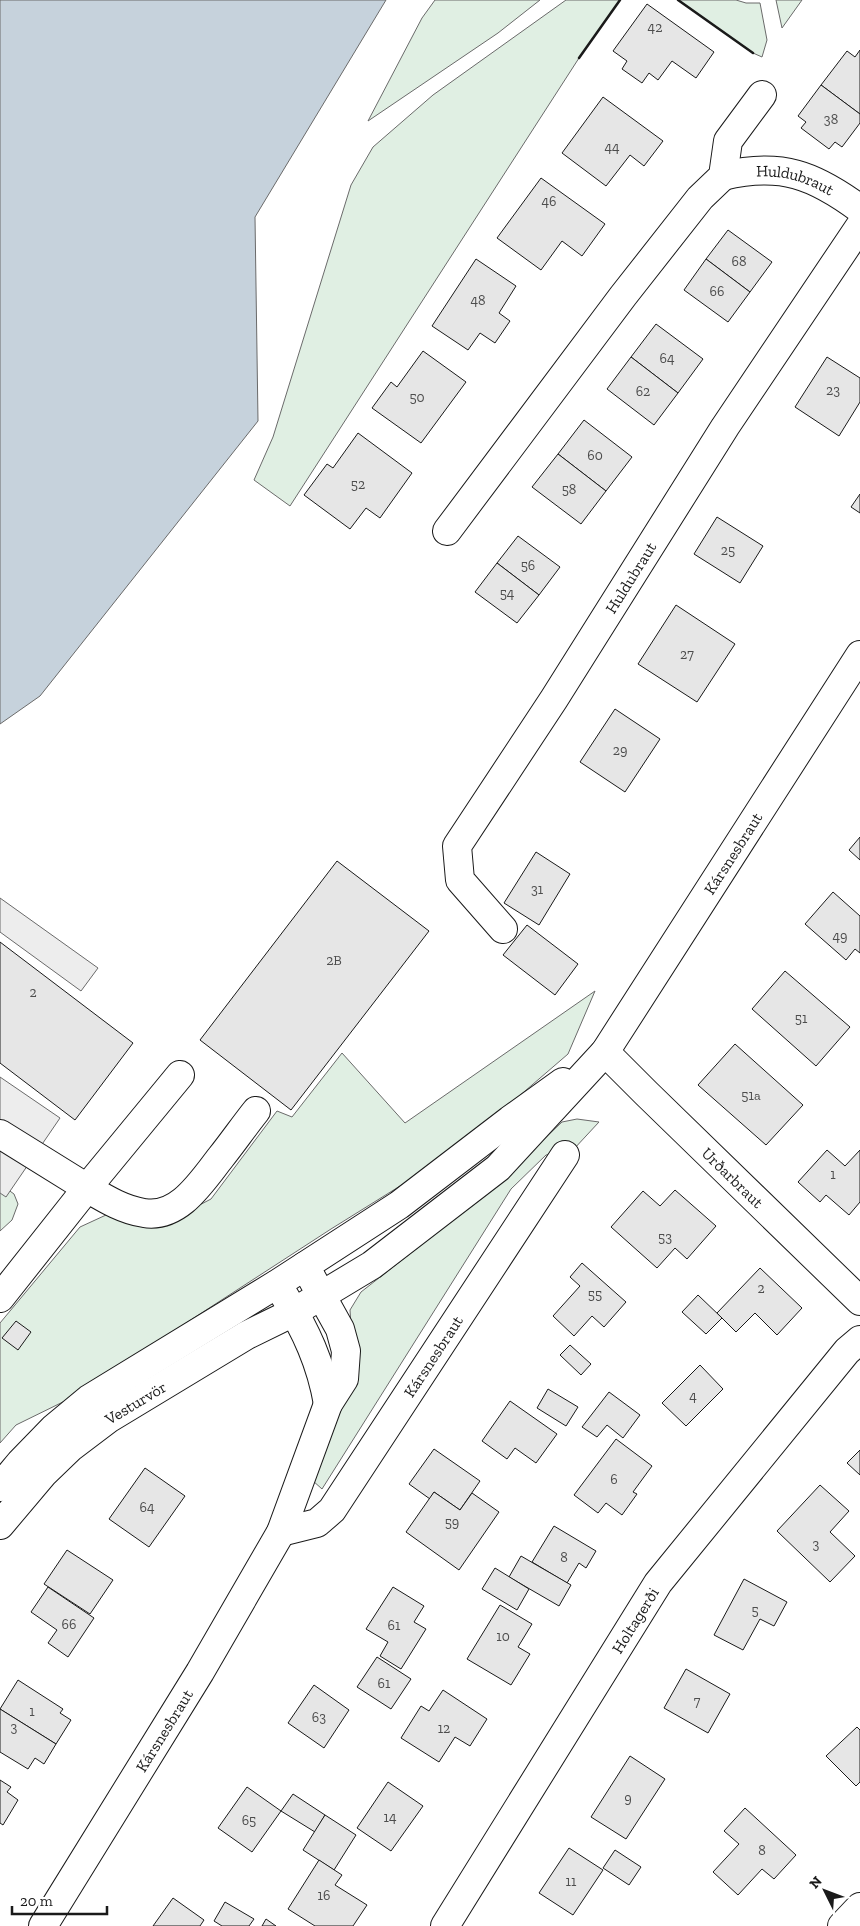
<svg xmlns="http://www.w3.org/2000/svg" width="860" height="1926" viewBox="0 0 860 1926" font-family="'Zilla Slab',serif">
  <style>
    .green { fill: #e0efe3; stroke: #6a6a6a }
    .parking { fill: #ededed; stroke: #6a6a6a }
    .water { fill: #c6d2dc; stroke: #6a6a6a }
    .building { fill: #e6e6e6; stroke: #1a1a1a }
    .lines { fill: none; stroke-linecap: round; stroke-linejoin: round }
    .minor-casing { stroke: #1a1a1a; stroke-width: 30 }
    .minor { stroke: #fff; stroke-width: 28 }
    .wall { stroke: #1a1a1a; stroke-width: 2.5 }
    .labels { text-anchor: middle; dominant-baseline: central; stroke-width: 4; stroke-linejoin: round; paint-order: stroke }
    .number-label { font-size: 14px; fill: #4d4d4d }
    .street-label { font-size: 16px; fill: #1a1a1a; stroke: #fff }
  </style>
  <rect width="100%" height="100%" fill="#fff"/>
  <g class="green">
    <path d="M435 0H540L498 33 368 121 422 18Z"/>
    <path d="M566 0H620L579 58 290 506 254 480 273 437 351 185 373 147 433 95Z"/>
    <path d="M678 0H736L746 3H760L767 40 762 57 753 53Z"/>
    <path d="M776 0H802L782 28Z"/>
    <path d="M595 991 568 1054 453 1153 331 1229 69 1399 16 1425 0 1443V1323L80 1227 119 1209 188 1211 211 1199 277 1111 292 1117 342 1053 405 1123Z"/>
    <path d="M577 1119 599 1122 573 1150 546 1155 511 1189 322 1489 312 1480 353 1357 350 1310 361 1292 485 1195 562 1122Z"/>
    <path d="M0 1184 14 1194 18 1204 12 1220 0 1231Z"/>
  </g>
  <g class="parking">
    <path d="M0 898 98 968 81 991 0 932Z"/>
    <path d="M0 1077 60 1118 6 1197 0 1193Z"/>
  </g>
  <path class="water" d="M0 0H386L255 217 258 421 40 696 0 724Z"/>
  <g class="building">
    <path d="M647 4 714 52 696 78 672 61 658 80 649 73 642 83 622 69 627 61 613 51Z"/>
    <path d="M860 50V114L821 85 847 51 855 57Z"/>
    <path d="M821 85 860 114V123L842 147 835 142 829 149 801 128 806 122 798 116Z"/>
    <path d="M603 97 663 141 644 166 630 155 606 186 562 153Z"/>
    <path d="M541 178 605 224 582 256 562 241 541 270 497 238Z"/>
    <path d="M728 230 772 262 750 292 706 259Z"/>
    <path d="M476 259 516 286 499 313 510 321 495 343 480 333 468 350 432 326Z"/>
    <path d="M706 259 750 292 728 322 684 290Z"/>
    <path d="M656 324 703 359 678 393 631 357Z"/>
    <path d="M423 351 466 382 421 443 372 408 391 382 397 387Z"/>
    <path d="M631 357 678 393 654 425 607 389Z"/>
    <path d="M827 357 860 378V402L839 436 795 407Z"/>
    <path d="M584 420 632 457 606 491 558 454Z"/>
    <path d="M358 433 412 473 380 518 366 508 350 529 304 495 327 464 333 468Z"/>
    <path d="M558 454 606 491 581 524 532 487Z"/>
    <path d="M860 494V513L851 507Z"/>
    <path d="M717 517 763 546 740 583 694 554Z"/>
    <path d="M518 536 560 567 539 595 497 563Z"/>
    <path d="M497 563 539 595 517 623 475 592Z"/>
    <path d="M676 605 735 644 697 702 638 664Z"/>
    <path d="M615 709 660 739 625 792 580 762Z"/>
    <path d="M860 837V860L849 850Z"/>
    <path d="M536 852 570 874 539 925 504 903Z"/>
    <path d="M337 861 429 931 291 1110 200 1040Z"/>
    <path d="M833 892 860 916V953L855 949 846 960 805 924Z"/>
    <path d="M527 925 578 964 555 995 503 955Z"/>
    <path d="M0 942 133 1043 75 1120 0 1063Z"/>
    <path d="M785 971 850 1027 816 1066 752 1009Z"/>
    <path d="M735 1044 803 1105 766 1145 698 1085Z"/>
    <path d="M827 1150 845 1166 860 1150V1202L849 1215 826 1195 820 1202 798 1182Z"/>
    <path d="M675 1190 716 1226 687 1259 675 1248 657 1268 611 1227 643 1191 660 1206Z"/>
    <path d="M582 1263 626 1302 604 1327 592 1316 574 1336 553 1316 580 1286 570 1277Z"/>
    <path d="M760 1268 802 1308 777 1335 755 1313 736 1332 717 1313Z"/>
    <path d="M698 1295 722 1318 706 1334 682 1312Z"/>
    <path d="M16 1321 31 1332 18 1350 2 1338Z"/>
    <path d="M570 1345 591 1364 581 1375 560 1355Z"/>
    <path d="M700 1365 723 1389 686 1426 662 1403Z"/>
    <path d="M548 1389 578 1407 566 1426 537 1408Z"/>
    <path d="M609 1392 640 1415 623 1438 607 1425 597 1437 582 1427Z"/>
    <path d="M510 1401 557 1434 536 1463 515 1448 507 1459 482 1441Z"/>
    <path d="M616 1439 652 1466 633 1492 637 1494 622 1515 606 1503 598 1513 574 1495Z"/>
    <path d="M434 1449 480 1481 460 1510 434 1492 430 1499 409 1484Z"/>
    <path d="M860 1450V1475L847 1463Z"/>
    <path d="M145 1468 185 1496 149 1547 109 1519Z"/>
    <path d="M820 1485 849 1511 830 1532 855 1556 830 1582 777 1531Z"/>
    <path d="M434 1492 460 1510 472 1493 499 1512 459 1570 406 1532Z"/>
    <path d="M554 1526 596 1551 586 1568 579 1563 567 1583 532 1562Z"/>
    <path d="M67 1550 113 1580 90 1614 44 1584Z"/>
    <path d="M521 1556 571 1585 559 1606 509 1577Z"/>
    <path d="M495 1568 529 1589 517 1610 482 1589Z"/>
    <path d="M744 1579 787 1602 774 1626 760 1619 743 1650 714 1635Z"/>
    <path d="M48 1587 94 1618 68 1657 48 1643 57 1630 31 1612Z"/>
    <path d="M393 1587 424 1606 414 1622 426 1629 401 1669 380 1656 388 1642 366 1629Z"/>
    <path d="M500 1605 532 1624 518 1647 530 1654 511 1685 467 1659Z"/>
    <path d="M377 1657 411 1679 391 1709 357 1687Z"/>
    <path d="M686 1669 730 1694 708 1733 664 1708Z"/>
    <path d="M18 1680 63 1709 60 1713 71 1720 56 1744 0 1709Z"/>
    <path d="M314 1685 349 1710 324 1748 288 1723Z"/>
    <path d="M443 1690 487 1719 470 1746 455 1737 439 1762 401 1738 421 1706 429 1711Z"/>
    <path d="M0 1709 56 1744 44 1764 35 1758 28 1769 0 1752Z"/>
    <path d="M857 1727 860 1730V1782L856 1786 826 1756Z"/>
    <path d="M630 1756 665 1779 626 1839 591 1817Z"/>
    <path d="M0 1780 11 1787 7 1792 18 1800 3 1825 0 1823Z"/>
    <path d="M388 1782 423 1806 391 1851 357 1828Z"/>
    <path d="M247 1787 281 1811 252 1852 218 1828Z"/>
    <path d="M293 1794 325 1815 315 1832 281 1811Z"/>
    <path d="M745 1808 796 1855 774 1879 762 1869 738 1895 713 1872 739 1844 724 1831Z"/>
    <path d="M325 1815 356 1835 334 1870 303 1850Z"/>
    <path d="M569 1848 603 1870 573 1915 539 1893Z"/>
    <path d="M615 1850 641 1867 629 1885 603 1868Z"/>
    <path d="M319 1860 342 1875 335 1885 367 1905 353 1926H315L288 1909Z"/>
    <path d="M173 1898 204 1920 200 1926H153Z"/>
    <path d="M225 1902 254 1919 249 1926H222L214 1921Z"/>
    <path d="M266 1919 276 1926H262Z"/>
  </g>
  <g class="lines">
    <defs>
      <g id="minor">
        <path id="s1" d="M723 176C781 162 814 175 860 209"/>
        <path d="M447 531 623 296 700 198 723 176 728 141 762 95"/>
        <path id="s2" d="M503 929 460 880 457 846 554 699 725 427 860 226"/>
        <path id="s3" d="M605 1052 646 1093 860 1301"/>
        <path d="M180 1075 87 1188C104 1198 123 1210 144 1213 179 1219 202 1181 221 1157 233 1142 244 1126 256 1111"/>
        <path d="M0 1134 87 1188 0 1298"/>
        <path d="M284 1295C306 1331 321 1363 328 1404"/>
        <path d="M0 1487 20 1463 54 1428 89 1399 277 1284 399 1205 510 1120 563 1082"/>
        <path id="s4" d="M0 1525 43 1474 71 1447 108 1419 247 1335 294 1312 372 1265 498 1168 605 1052 860 655"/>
        <path id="s5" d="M281 1532 317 1523 332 1510 565 1155"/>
        <path id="s6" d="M43 1926 200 1672 281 1532 328 1404 344 1379 346 1351 340 1329 305 1266"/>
        <path id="s7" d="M445 1926 658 1583 847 1351 860 1340"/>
        <path d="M842 1926 860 1907"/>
      </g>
    </defs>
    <use href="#minor" class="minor-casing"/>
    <use href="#minor" class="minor"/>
    <g class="wall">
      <path d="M678 0 753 53"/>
      <path d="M579 58 620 0"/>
    </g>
  </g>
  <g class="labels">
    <g class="number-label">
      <text x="655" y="27">42</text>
      <text x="831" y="119">38</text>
      <text x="612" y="147">44</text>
      <text x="549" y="201">46</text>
      <text x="739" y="261">68</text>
      <text x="717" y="291">66</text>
      <text x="478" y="300">48</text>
      <text x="667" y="358">64</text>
      <text x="833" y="390">23</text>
      <text x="643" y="391">62</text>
      <text x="417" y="397">50</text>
      <text x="595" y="455">60</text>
      <text x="358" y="484">52</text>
      <text x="569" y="489">58</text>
      <text x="728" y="550">25</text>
      <text x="528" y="565">56</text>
      <text x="507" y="593">54</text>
      <text x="687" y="654">27</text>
      <text x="620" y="750">29</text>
      <text x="537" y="889">31</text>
      <text x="840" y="936">49</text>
      <text x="334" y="960">2B</text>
      <text x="33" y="992">2</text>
      <text x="801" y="1018">51</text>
      <text x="751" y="1095">51a</text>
      <text x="833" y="1174">1</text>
      <text x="665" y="1237">53</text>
      <text x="761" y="1288">2</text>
      <text x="595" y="1294">55</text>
      <text x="693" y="1396">4</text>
      <text x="614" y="1479">6</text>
      <text x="147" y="1507">64</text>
      <text x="452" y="1522">59</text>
      <text x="816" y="1544">3</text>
      <text x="564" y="1557">8</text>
      <text x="755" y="1610">5</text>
      <text x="69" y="1624">66</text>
      <text x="394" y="1625">61</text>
      <text x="503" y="1636">10</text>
      <text x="384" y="1683">61</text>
      <text x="697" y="1701">7</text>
      <text x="32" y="1711">1</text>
      <text x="319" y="1717">63</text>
      <text x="14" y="1727">3</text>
      <text x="444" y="1728">12</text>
      <text x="628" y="1798">9</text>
      <text x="390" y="1817">14</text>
      <text x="249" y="1820">65</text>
      <text x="762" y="1850">8</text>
      <text x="571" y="1881">11</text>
      <text x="324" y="1895">16</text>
    </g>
    <g class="street-label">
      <text stroke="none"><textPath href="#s1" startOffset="74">Huldubraut</textPath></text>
      <text stroke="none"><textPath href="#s2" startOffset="419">Huldubraut</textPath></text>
      <text stroke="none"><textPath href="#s4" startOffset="1011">Kársnesbraut</textPath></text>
      <text stroke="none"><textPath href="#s3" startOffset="179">Urðarbraut</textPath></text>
      <text stroke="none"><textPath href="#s5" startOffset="241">Kársnesbraut</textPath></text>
      <text stroke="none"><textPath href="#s4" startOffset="184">Vesturvör</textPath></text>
      <text stroke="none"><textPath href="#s7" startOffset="360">Holtagerði</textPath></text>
      <text stroke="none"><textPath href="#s6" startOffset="230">Kársnesbraut</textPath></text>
    </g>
  </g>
  <g transform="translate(825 1891) rotate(312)" stroke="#ffffff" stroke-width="4" paint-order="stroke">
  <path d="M0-4L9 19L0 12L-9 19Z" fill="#1a1a1a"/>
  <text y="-8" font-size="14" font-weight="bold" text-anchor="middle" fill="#1a1a1a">N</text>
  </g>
  <path d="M12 1906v8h95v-8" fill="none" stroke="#1a1a1a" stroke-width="2.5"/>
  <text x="20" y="1906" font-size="15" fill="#1a1a1a" stroke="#ffffff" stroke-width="4" paint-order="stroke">20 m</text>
</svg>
